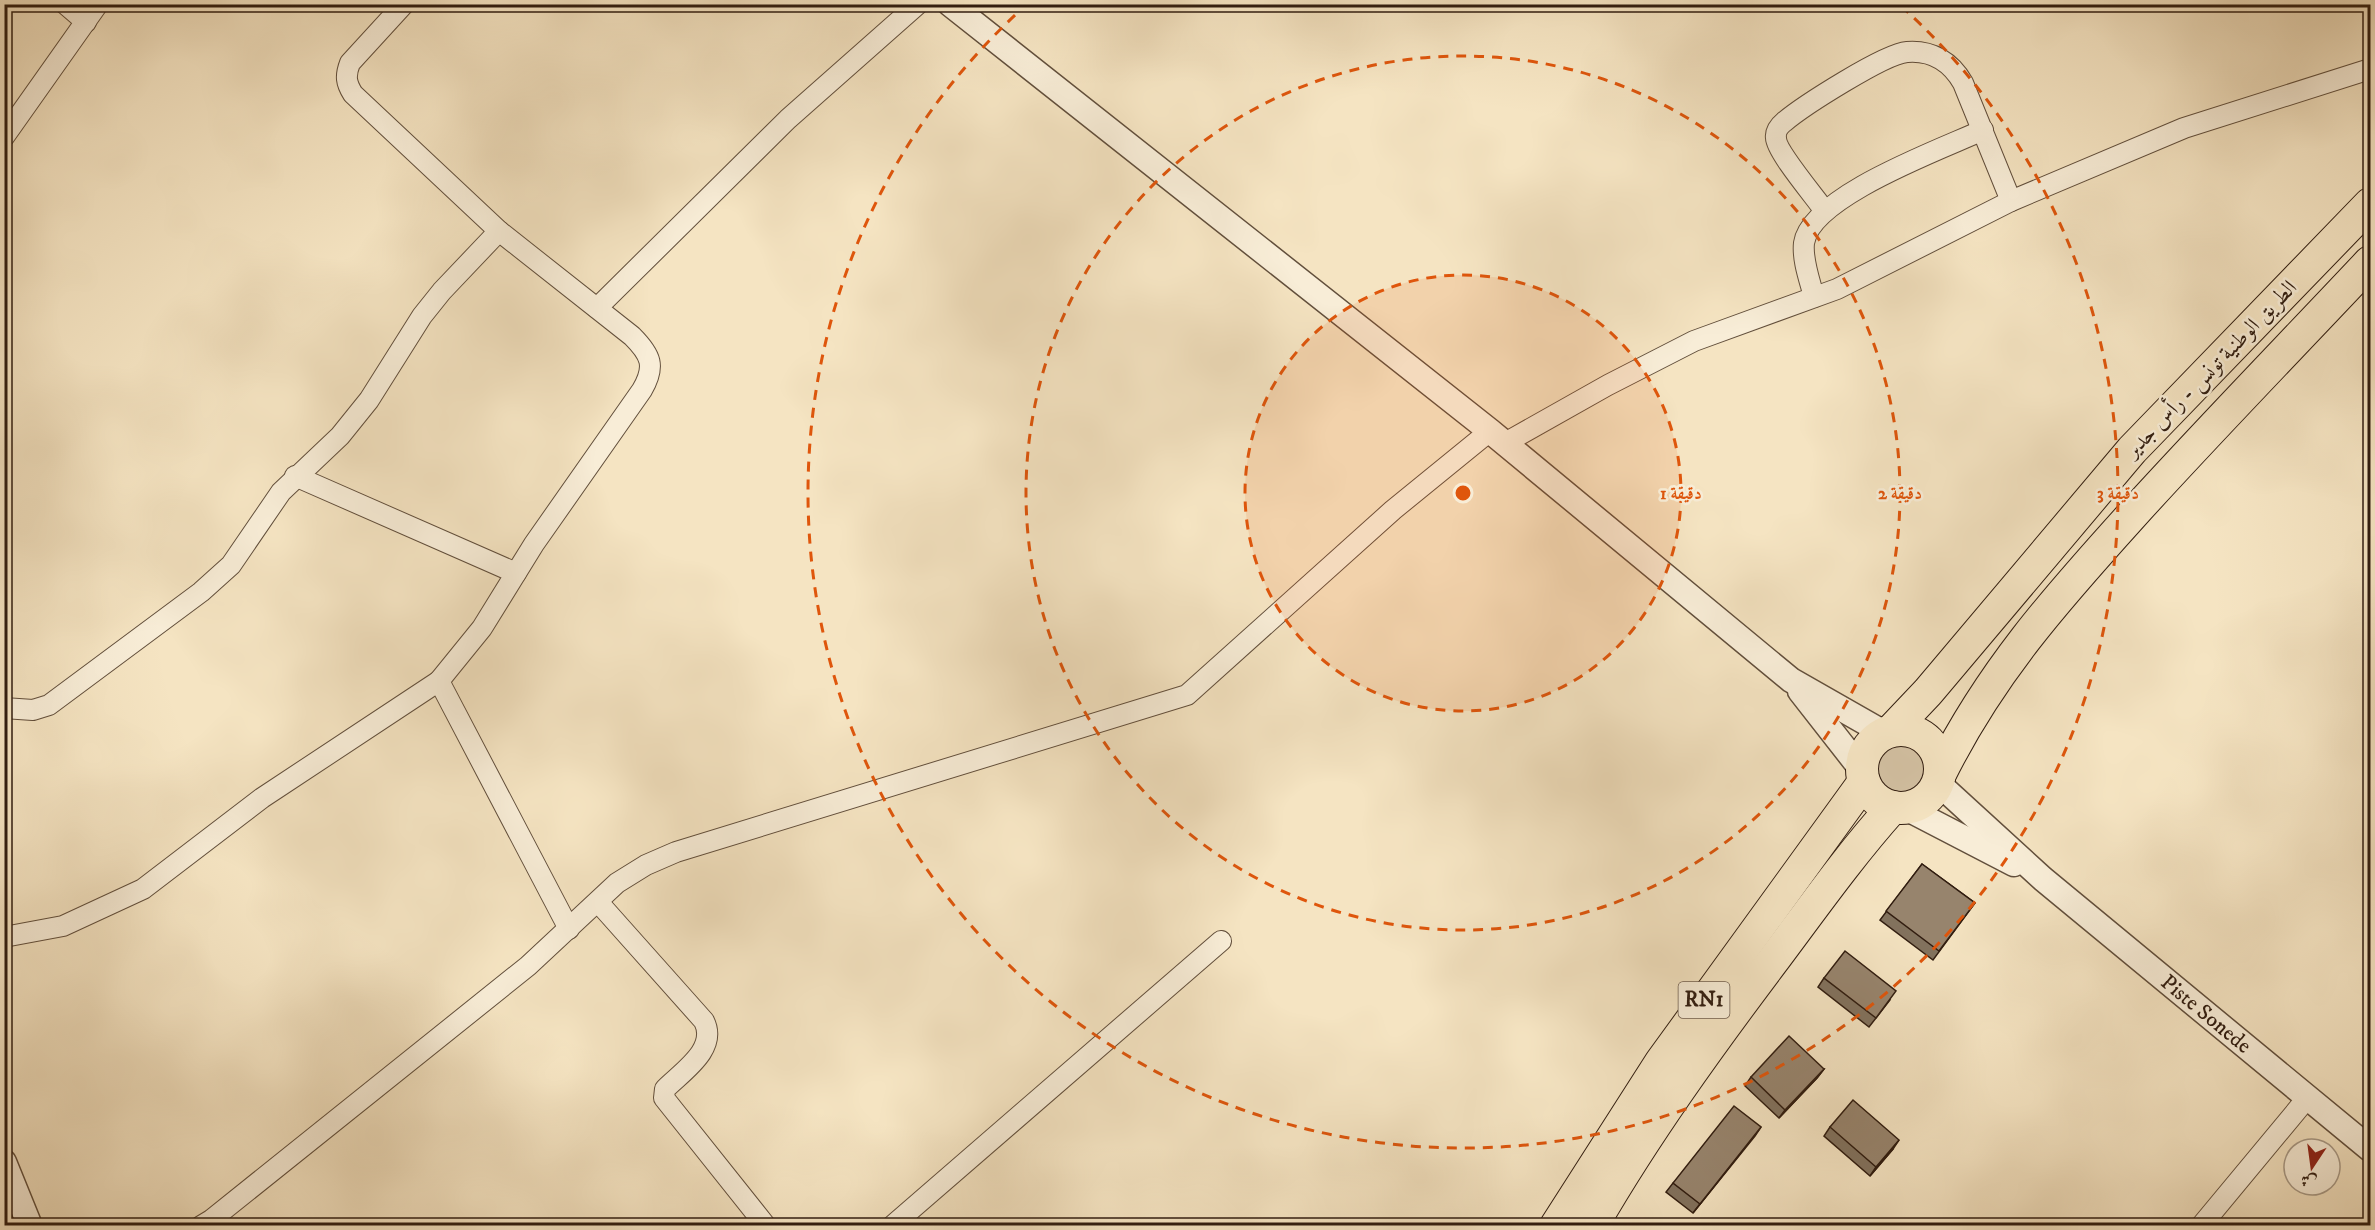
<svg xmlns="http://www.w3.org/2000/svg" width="2375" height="1230" viewBox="0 0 2375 1230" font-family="'IM FELL DW Pica',Amiri,serif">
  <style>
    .green { fill: #d4c2a4; stroke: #82705a; stroke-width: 1.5 }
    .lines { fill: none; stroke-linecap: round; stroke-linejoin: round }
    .minor-casing { stroke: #624f3c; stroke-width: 22 }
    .tertiary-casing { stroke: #624f3c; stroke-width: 27 }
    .trunk-casing { stroke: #311d10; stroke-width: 34 }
    .minor { stroke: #f8edd7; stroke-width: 20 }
    .tertiary { stroke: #f8edd7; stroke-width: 24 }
    .trunk { stroke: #f5e4c2; stroke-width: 32 }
    .wall { fill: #82725e; stroke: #311d10; stroke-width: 1.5 }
    .shaded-wall { fill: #6a5c4c; stroke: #311d10; stroke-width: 1.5 }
    .building { fill: #97846d; stroke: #311d10; stroke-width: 1.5 }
    .ring { fill: none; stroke: #df560c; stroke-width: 3; stroke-dasharray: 10 8 }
    .labels { text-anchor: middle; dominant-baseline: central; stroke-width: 5; stroke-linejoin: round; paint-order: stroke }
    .shield { fill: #f8edd7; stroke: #6d5b4c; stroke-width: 1.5 }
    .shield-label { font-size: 21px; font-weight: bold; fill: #311d10 }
    .street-label { font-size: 22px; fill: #311d10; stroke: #f8edd7 }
    .centre { fill: #df560c; stroke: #f8edd7; stroke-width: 3 }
    .ring-label { font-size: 18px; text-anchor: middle; font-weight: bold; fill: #df560c; stroke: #f8edd7; stroke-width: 5; stroke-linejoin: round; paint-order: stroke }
  </style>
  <rect width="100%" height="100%" fill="#f5e4c2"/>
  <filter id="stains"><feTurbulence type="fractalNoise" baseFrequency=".00333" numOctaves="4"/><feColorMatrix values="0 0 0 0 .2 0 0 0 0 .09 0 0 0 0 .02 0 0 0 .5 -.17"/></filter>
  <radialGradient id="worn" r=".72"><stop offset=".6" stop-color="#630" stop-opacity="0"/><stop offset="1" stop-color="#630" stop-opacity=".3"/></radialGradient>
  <circle class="green" cx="1902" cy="768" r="27"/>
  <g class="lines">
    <defs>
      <g id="minor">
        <path d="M65 4 86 22"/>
        <path d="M404 4 350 63C345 76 346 83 353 94L499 231 632 336C651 355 656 366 642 390L534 544 482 628 439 681 569 929"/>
        <path d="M4 137 98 4"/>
        <path d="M1824 210C1815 197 1776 151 1776 138 1775 132 1779 126 1784 122 1803 106 1884 54 1907 52 1932 50 1951 62 1963 83L2011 201"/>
        <path d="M1814 297C1810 281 1802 260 1804 243 1811 196 1942 149 1983 130"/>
        <path d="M597 308 788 119 918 4"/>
        <path d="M1505 443 1608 385 1694 341 1837 289 2011 201 2184 128 2370 69"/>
        <path d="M295 476 516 573"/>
        <path d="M4 708 33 710 49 705 201 592 231 565 281 492 340 436 369 400 422 316 442 291 499 231"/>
        <path d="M598 902 704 1021C718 1049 683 1071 665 1089L664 1098 766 1226"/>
        <path d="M4 937 63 926 143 889 262 798 439 681"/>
        <path d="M201 1226 211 1220 528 966 617 883 646 865 676 852 1187 695 1393 510 1490 431"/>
        <path d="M892 1226 1221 941"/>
        <path d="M2201 1226 2308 1097"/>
      </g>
      <g id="tertiary">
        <path d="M950 4 1490 431 1791 680 1884 733"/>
        <path d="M1800 691 1861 769"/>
        <path id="s1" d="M1938 783 2043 879 2370 1149"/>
        <path d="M1906 808 2014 864"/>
        <path d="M4 1162 30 1226"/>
      </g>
      <g id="trunk">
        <circle cx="1901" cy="769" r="39"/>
        <path d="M1892 730 1928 692 2132 450 2370 204"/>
        <path d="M1940 774C1990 673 2056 599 2131 516 2209 430 2291 346 2370 262"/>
        <path d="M1556 1226 1661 1062 1864 782"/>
        <path d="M1592 1226C1645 1134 1708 1047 1772 962 1811 910 1849 856 1893 807"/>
      </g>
    </defs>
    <use href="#minor" class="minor-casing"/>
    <use href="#tertiary" class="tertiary-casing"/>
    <use href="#trunk" class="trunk-casing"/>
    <use href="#minor" class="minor"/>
    <use href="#tertiary" class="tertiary"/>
    <use href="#trunk" class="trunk"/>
  </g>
  <g class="wall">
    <path d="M1922 864 1975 903 1933 960 1880 920Z"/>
    <path d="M1824 978 1890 1000 1869 1027 1818 987Z"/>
    <path d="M1824 1069 1817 1078 1779 1118 1745 1086 1751 1077Z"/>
    <path d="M1761 1127 1693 1213 1666 1192 1673 1183Z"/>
    <path d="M1830 1127 1893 1149 1870 1176 1824 1136Z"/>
  </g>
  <g class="shaded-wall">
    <path d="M1824 1069 1817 1078 1779 1118 1785 1110Z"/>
    <path d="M1761 1127 1755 1136 1693 1213 1700 1204Z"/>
    <path d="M1899 1140 1893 1149 1870 1176 1876 1167Z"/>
  </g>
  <g class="building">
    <path d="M1922 864 1975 903 1939 951 1886 911Z"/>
    <path d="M1845 951 1896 991 1876 1018 1824 978Z"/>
    <path d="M1789 1036 1824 1069 1785 1110 1751 1077Z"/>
    <path d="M1853 1100 1899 1140 1876 1167 1830 1127Z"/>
    <path d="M1734 1106 1761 1127 1700 1204 1673 1183Z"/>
  </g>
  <circle cx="1463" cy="493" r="218" fill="#df560c" fill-opacity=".12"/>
  <g class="ring">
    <circle cx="1463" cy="493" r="218"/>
    <circle cx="1463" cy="493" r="437"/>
    <path d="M1901 6A655 655 0 1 1 1025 6"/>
  </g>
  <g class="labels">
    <rect class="shield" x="1678.5" y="982" width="51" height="36" rx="4.5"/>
    <g class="shield-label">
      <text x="1704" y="1000">RN1</text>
    </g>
    <g class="street-label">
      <text transform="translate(2211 369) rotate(-46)">الطريق الوطنية تونس - رأس جدير</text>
      <text stroke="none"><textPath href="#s1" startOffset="354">Piste Sonede</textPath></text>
    </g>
  </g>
  <circle cx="1463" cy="493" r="9" class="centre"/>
  <g class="ring-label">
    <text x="1681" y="499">1 دقيقة</text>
    <text x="1900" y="499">2 دقيقة</text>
    <text x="2118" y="499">3 دقيقة</text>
  </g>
  <rect width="2375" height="1230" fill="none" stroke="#f5e4c2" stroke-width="24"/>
  <rect x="6" y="6" width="2363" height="1218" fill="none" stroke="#311d10" stroke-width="3"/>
  <rect x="12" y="12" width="2351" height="1206" fill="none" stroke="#311d10" stroke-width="1.5"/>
  <g transform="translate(2312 1167) rotate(193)"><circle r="28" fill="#f8edd7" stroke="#a89a87" stroke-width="1.5"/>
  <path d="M0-4.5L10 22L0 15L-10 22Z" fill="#8f2418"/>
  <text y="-9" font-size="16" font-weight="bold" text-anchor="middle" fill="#311d10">ش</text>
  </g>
  <rect width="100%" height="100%" filter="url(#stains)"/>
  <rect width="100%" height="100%" fill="url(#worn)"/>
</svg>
